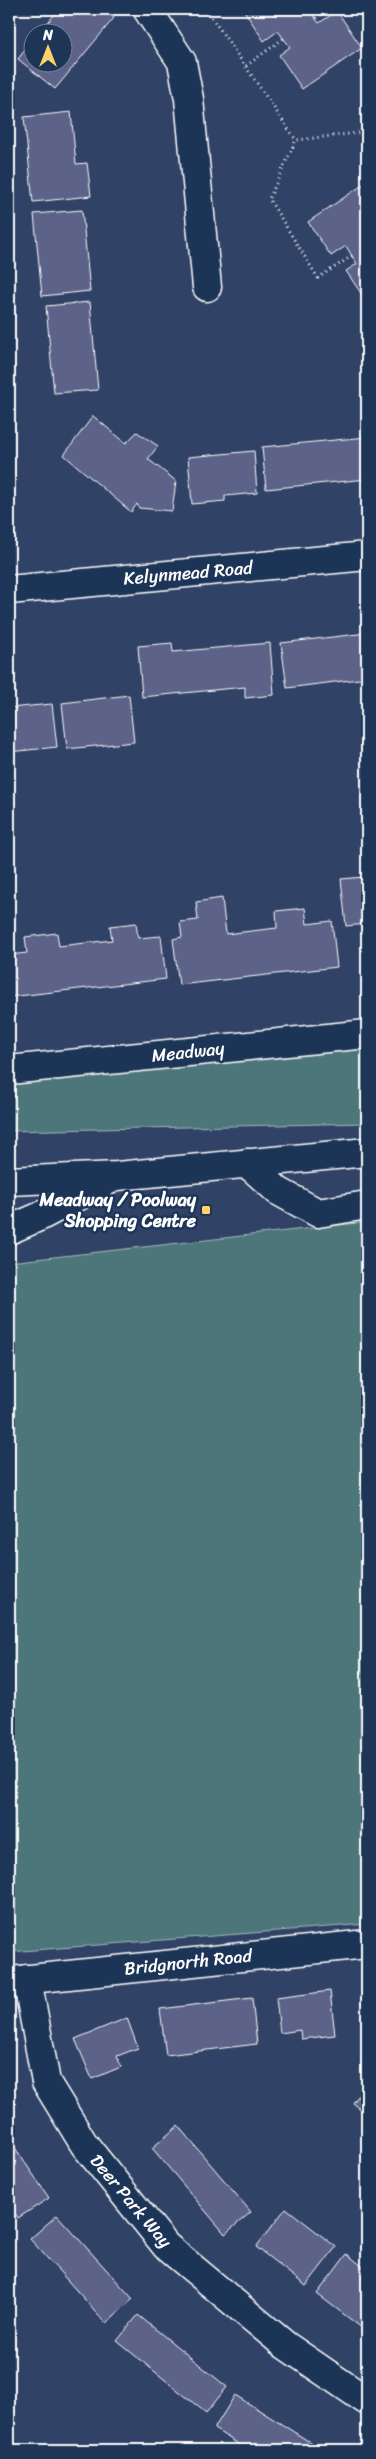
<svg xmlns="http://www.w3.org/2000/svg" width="376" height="2459" viewBox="0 0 376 2459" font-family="Sriracha,sans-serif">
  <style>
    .green { fill: #4d767a; stroke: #a6babc }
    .building { fill: #5c6288; stroke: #fff }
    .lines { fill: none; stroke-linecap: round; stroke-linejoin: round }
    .minor-casing { stroke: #fff; stroke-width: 31 }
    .path { stroke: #fff; stroke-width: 3; stroke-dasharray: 1 4; stroke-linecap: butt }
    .minor { stroke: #1d3557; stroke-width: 28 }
    .poi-dot { fill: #ffd166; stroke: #1d3557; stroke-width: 2 }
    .labels { text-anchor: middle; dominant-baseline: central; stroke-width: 5; stroke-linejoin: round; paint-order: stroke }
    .street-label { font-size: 18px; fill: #fff; stroke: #1d3557 }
    .poi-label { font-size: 18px; font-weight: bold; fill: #fff; stroke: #1d3557; text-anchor: end }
  </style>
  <rect width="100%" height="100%" fill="#304266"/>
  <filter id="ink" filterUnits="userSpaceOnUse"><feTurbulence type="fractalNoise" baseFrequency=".02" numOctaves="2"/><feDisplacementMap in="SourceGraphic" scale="10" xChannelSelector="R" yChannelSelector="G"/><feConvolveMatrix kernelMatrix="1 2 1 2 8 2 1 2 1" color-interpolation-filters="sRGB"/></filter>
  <g filter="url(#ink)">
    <g class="green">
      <path d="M367 1049V1123L9 1131V1083Z"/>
      <path d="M367 1222V1924L9 1952V1262Z"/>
    </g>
    <g class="building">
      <path d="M59 9H103L114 18 55 89 18 59 32 41V62H62V32H40Z"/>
      <path d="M243 9H315L311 12 319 23 337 11 362 48 302 89 279 55 290 47 278 31 264 41Z"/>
      <path d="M71 112 76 164 87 163 91 196 33 202 24 117Z"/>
      <path d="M367 182V302L346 271 357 264 346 246 331 256 308 222Z"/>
      <path d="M82 210 90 291 42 296 34 214Z"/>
      <path d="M90 302 98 390 54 393 46 306Z"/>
      <path d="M93 416 126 443 137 432 158 446 148 459 176 481 172 511 139 508 137 504 131 512 64 455Z"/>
      <path d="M367 437V479L266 489 262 447Z"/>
      <path d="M254 451 257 493 225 496V501L192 504 188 457Z"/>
      <path d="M367 633V678L287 688 281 643Z"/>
      <path d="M172 643 173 652 270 643 274 695 245 698V687L142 697 138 646Z"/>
      <path d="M129 695 134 742 67 749 62 703Z"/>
      <path d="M52 704 57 747 9 752V708Z"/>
      <path d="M363 862H367V924L346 926 341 879 364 877Z"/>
      <path d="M222 898 226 934 277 928 276 911 305 908 307 924 332 921 337 967 179 985 173 939 182 937 180 922 198 920 196 902Z"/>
      <path d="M136 923 138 938 161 936 166 979 9 997V955L27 953 25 937 57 933 59 946 112 940 110 926Z"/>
      <path d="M330 1991 335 2035 301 2039 300 2030 280 2033 276 1998Z"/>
      <path d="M252 1998 257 2044 166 2055 160 2009Z"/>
      <path d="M127 2018 138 2048 117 2056 121 2067 92 2079 75 2039Z"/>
      <path d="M367 2084V2114L353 2103Z"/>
      <path d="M178 2126 251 2212 225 2234 152 2148Z"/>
      <path d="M9 2139 49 2198 18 2218 9 2204Z"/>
      <path d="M286 2208 336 2247 306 2286 256 2247Z"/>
      <path d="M57 2215 133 2299 106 2323 30 2239Z"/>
      <path d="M347 2254 367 2270V2321L362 2328 317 2294Z"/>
      <path d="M138 2315 227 2387 206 2413 117 2341Z"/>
      <path d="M235 2395 313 2444 309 2450H248L214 2429Z"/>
    </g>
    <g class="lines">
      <defs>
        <g id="minor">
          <path d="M147 9 182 62 189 99 207 287"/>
          <path d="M9 590 367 556"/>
          <path d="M9 1070 367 1034"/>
          <path d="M247 1163 278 1191 318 1213 367 1205"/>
          <path d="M9 1181 117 1176 367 1152"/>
          <path d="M9 1230 41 1216 109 1180"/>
          <path d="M27 1979 46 2082 84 2144 166 2246 285 2345 367 2401"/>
          <path d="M11 1981 367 1944"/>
        </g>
      </defs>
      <use href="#minor" class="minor-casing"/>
      <g class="path">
        <path d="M206 9 296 140"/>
        <path d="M316 18 329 9"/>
        <path d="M246 66 284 38"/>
        <path d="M352 256 318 278 269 199 296 140 367 132"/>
      </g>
      <use href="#minor" class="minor"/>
    </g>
  </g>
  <rect class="poi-dot" x="201" y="1205" width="10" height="10" rx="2.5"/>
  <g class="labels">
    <g class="street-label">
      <text transform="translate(188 573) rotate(-5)">Kelynmead Road</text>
      <text transform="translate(188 1052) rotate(-6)">Meadway</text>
      <text transform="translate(188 1962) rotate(-6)">Bridgnorth Road</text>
      <text transform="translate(131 2201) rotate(50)">Deer Park Way</text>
    </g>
    <g class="poi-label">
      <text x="196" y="1200">Meadway / Poolway<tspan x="196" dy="21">Shopping Centre</tspan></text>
    </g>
  </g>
  <rect width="376" height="2459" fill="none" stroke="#1d3557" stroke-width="30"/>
  <rect x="15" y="15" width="346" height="2429" fill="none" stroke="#fff" stroke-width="2" filter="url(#ink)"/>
  <g transform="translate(48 48)"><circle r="24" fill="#1d3557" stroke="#77869a"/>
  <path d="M0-4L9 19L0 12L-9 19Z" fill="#ffd166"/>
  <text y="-8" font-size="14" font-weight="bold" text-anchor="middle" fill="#ffffff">N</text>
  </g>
</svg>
